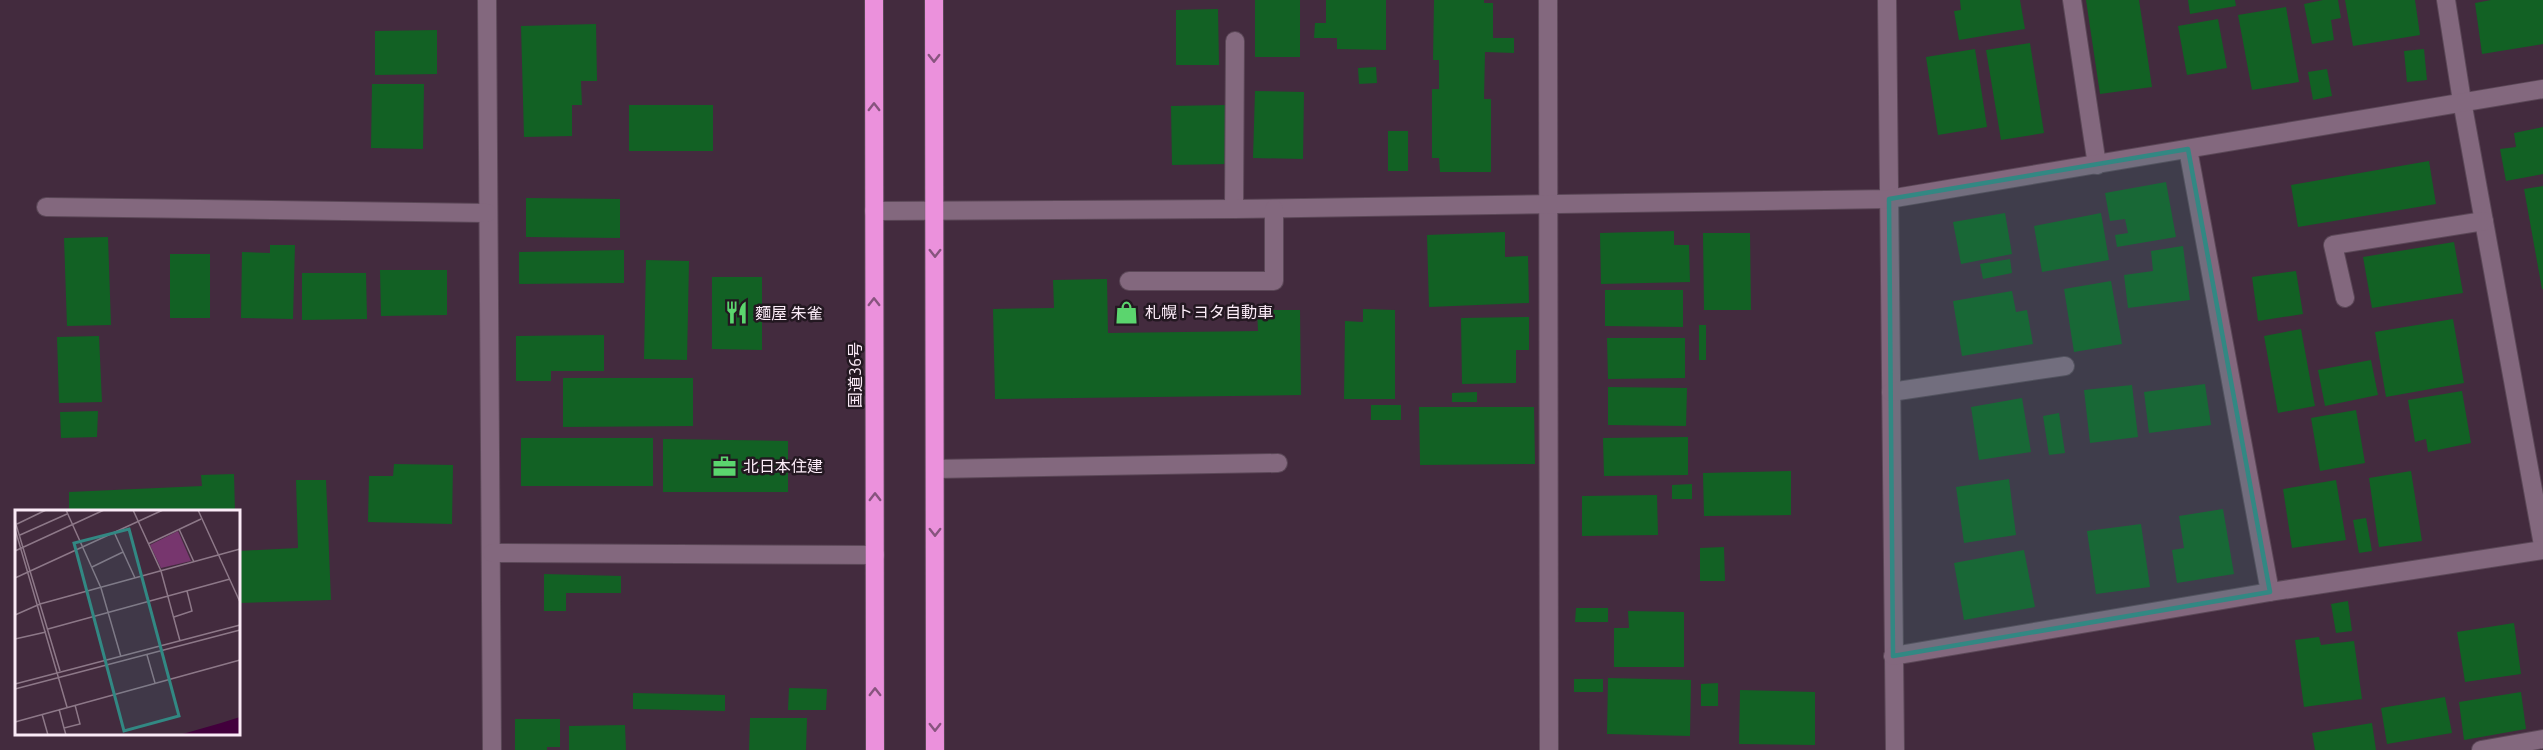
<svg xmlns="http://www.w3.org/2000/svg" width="2543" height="750" viewBox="0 0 2543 750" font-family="Ubuntu,'Noto Sans JP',sans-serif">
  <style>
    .building { fill: #126124 }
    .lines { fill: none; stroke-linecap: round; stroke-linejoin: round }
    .minor-casing { stroke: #5b4757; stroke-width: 20 }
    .highway-casing { stroke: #5b4757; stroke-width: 20 }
    .minor { stroke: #83687e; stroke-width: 18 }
    .highway { stroke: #eb91dc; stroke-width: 18 }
    .oneway { stroke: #87547e }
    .marked { fill: #328883; fill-opacity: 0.2; stroke: #328883; stroke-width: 4.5; stroke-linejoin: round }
    .labels { text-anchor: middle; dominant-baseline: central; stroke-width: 5; stroke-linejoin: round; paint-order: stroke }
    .poi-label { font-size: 16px; fill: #fbebf7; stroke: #231821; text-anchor: start }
    .street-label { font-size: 16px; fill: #fbebf7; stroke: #231821 }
    .inset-road { fill: none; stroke: #8d7888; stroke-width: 1.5 }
    .view { fill: #328883; fill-opacity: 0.15; stroke: #328883; stroke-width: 3 }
    .inset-edge { fill: none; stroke: #fbebf7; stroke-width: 3 }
  </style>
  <rect width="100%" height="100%" fill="#432b3e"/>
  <g class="building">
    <rect x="1255" y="0" width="45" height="57"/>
    <path d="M1326 0H1386V50L1337 49V38H1314L1315 23H1326Z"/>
    <path d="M1434 0H1484V3H1493V38H1514V53L1485 52 1484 99H1491V172H1440L1439 158H1432V89H1439V60H1433Z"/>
    <path d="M1960 0H2020L2025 29 1959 40 1954 11 1961 10Z"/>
    <path d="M2086 0H2139L2152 87 2100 94Z"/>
    <path d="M2188 0H2235L2236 6 2190 14Z"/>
    <path d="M2323 0H2338L2341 18 2331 20 2334 40 2312 44 2304 4Z"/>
    <path d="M2345 0H2415L2420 35 2353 46Z"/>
    <path d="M2491 0H2543V44L2482 54 2475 3Z"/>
    <path d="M2286 7 2299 82 2252 90 2238 15Z"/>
    <path d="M1218 9 1219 65H1176V10Z"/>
    <path d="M2218 19 2227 68 2187 75 2178 26Z"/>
    <path d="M596 24 597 81H581L582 105H572V136L524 137 521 26Z"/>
    <path d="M437 30V74L375 75V31Z"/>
    <path d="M2030 43 2044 133 2001 140 1986 50Z"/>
    <path d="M1975 49 1987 127 1938 135 1926 57Z"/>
    <path d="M2424 49 2427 80 2407 82 2404 51Z"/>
    <path d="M1376 67 1377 83 1359 84 1358 68Z"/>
    <path d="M2327 69 2332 96 2313 100 2308 72Z"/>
    <path d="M372 84H424L423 149 371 148Z"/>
    <path d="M1255 91 1304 92 1303 159 1253 158Z"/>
    <rect x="629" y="105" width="84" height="46"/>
    <path d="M1226 105 1227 164 1172 165 1171 106Z"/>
    <path d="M2543 127V174L2506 181 2500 149 2516 147 2514 133Z"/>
    <rect x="1388" y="131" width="20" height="40"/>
    <path d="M2429 161 2436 204 2298 227 2291 185Z"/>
    <path d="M2166 182 2176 237 2117 247 2115 235 2128 233 2125 219 2110 221 2105 193Z"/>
    <path d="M2543 186V289H2542L2524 189Z"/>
    <path d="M526 198 620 199V238L526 237Z"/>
    <path d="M2005 213 2012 254 1961 264 1953 222Z"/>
    <path d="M2101 213 2109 260 2042 272 2034 226Z"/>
    <path d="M1674 231V245H1689L1690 282 1601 284 1600 233Z"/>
    <path d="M1505 232V257L1528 256 1529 303 1429 307 1427 235Z"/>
    <path d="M1703 233H1750L1751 310H1704Z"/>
    <path d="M108 237 111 325 67 326 64 238Z"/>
    <path d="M2454 242 2463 293 2372 308 2363 257Z"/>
    <path d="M270 245H295L293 319 241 318 242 252 270 253Z"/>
    <path d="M2183 246 2190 300 2128 308 2124 275 2153 271 2151 251Z"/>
    <path d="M624 250V283L519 284V252Z"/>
    <rect x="170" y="254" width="40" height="64"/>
    <path d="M2010 259 2012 273 1983 279 1980 264Z"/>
    <path d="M646 260 689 261 687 360 644 359Z"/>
    <path d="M380 270H447V315L381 316Z"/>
    <path d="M2296 271 2303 314 2258 321 2252 277Z"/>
    <path d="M302 273H366L367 319 302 320Z"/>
    <path d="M712 277H762V350L712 349Z"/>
    <path d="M1107 279 1108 333 1258 331 1257 310H1300L1301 395 995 399 993 309 1054 308 1053 280Z"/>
    <path d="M2111 281 2122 344 2074 352 2064 289Z"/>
    <path d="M1605 290H1683V327L1605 326Z"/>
    <path d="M2012 291 2016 312 2027 310 2033 344 1962 356 1953 301Z"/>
    <path d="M1363 309 1395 310V399H1344L1345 321 1363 322Z"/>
    <path d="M1529 317V350H1516V383L1462 384 1461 318Z"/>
    <path d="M2453 319 2464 383 2386 397 2375 332Z"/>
    <rect x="1699" y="325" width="7" height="35"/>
    <path d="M2301 329 2315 406 2278 413 2264 336Z"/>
    <path d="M604 335V371H551V381H516V336Z"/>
    <path d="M99 336 102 402 59 403 57 337Z"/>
    <path d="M1607 338H1685V378L1608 379Z"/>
    <path d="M2371 360 2378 395 2325 406 2318 370Z"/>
    <path d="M563 378H693V426L563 427Z"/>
    <path d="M2205 384 2211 425 2149 433 2144 392Z"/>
    <path d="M2132 385 2138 437 2090 443 2084 390Z"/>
    <path d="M1608 387 1687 388 1686 426 1608 425Z"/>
    <path d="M2462 391 2471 443 2428 452 2426 439 2415 442 2408 400Z"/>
    <path d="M1477 392V402H1452V393Z"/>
    <path d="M2022 398 2031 452 1979 460 1971 407Z"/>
    <rect x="1371" y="405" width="30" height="15"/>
    <path d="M1419 407H1534L1535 464 1420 465Z"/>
    <path d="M2356 410 2365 463 2320 471 2311 418Z"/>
    <path d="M98 411 97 437 61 438 60 412Z"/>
    <path d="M2059 413 2065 453 2049 455 2043 416Z"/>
    <path d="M1688 437V475L1604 476 1603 438Z"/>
    <rect x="521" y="438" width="132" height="48"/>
    <path d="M663 439 788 441V492H663Z"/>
    <path d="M394 464 453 465 452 524 368 522 369 476H393Z"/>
    <path d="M1791 471V515L1704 516 1703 473Z"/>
    <path d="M2411 471 2422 541 2379 547 2369 478Z"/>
    <path d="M234 474 235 512H69V492L202 486 201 475Z"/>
    <path d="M2009 479 2016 535 1964 543 1956 487Z"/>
    <path d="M296 480H326L331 600 238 603V551L298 548Z"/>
    <path d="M2336 480 2346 540 2292 548 2283 489Z"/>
    <path d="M1692 484V499H1672V485Z"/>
    <path d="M1657 495 1658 535 1582 536V496Z"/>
    <path d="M2223 509 2234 574 2177 583 2172 550 2184 548 2179 516Z"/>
    <path d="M2366 518 2372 551 2359 553 2353 520Z"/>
    <path d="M2141 524 2150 587 2096 594 2087 531Z"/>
    <path d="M1724 547 1725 581H1700V548Z"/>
    <path d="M2024 550 2035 607 1964 620 1954 563Z"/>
    <path d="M544 574 621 576V593H566V611H544Z"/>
    <path d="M2348 601 2352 631 2336 633 2331 604Z"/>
    <path d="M1576 608H1608V622H1575Z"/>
    <path d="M1628 611 1684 612V667H1614V628H1629Z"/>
    <path d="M2514 623 2521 674 2465 682 2457 632Z"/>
    <path d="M2319 637 2321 645 2354 641 2362 699 2304 707 2295 640Z"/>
    <path d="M1608 678 1691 680 1690 736 1607 734Z"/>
    <rect x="1574" y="679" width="29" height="13"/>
    <path d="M1718 683V706H1701V684Z"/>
    <path d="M789 688 827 689 826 710H788Z"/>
    <path d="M1740 690 1815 692V745L1739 744Z"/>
    <path d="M2521 692 2526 729 2464 740 2459 702Z"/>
    <path d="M633 693 725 695V711L633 709Z"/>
    <path d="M2445 697 2452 733 2387 744 2381 708Z"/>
    <path d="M750 718H807L806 750H749Z"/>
    <path d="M515 719H560V747H547V750H515Z"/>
    <path d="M2372 723 2376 750H2315L2312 733Z"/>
    <path d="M625 725 626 750H569V726Z"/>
  </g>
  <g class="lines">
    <defs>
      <g id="minor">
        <path d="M487 0C487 250 492 500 492 750"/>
        <path d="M1548 0 1549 750"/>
        <path d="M1887 0 1895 750"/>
        <path d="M2072 0 2097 165"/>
        <path d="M2446 0 2462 101 2543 545"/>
        <path d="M2188 149 2270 592"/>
        <path d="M46 207 487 213"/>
        <path d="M1234 209 1235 41"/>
        <path d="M874 211 1234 209 1889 199 2543 89"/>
        <path d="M1129 281H1274V209"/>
        <path d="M2345 298 2333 245 2484 221"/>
        <path d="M1891 392 2065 366"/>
        <path d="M935 469 1278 463"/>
        <path d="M492 553 875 555"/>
        <path d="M1893 656 2270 592 2543 550"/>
        <path d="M2481 750 2543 739"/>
      </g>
      <g id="highway">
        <path d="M874 0 875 750"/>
        <path d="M934 0 935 750"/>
      </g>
    </defs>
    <use href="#minor" class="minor-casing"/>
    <use href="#highway" class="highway-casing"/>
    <use href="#minor" class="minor"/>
    <use href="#highway" class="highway"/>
  </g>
  <defs><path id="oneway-chevron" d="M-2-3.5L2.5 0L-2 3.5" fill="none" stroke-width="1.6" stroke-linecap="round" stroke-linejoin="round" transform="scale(1.5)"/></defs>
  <g class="oneway">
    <use href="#oneway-chevron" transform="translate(934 58) rotate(90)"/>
    <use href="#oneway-chevron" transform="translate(874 107) rotate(-90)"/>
    <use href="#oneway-chevron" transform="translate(935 253) rotate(90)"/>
    <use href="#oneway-chevron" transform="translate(874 302) rotate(-90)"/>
    <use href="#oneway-chevron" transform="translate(875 497) rotate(-90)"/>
    <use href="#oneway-chevron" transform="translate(935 532) rotate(90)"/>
    <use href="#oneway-chevron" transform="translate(875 692) rotate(-90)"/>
    <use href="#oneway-chevron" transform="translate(935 727) rotate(90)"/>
  </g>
  <path class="marked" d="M2188 149 2270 592 1893 656 1889 199Z"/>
  <defs>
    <symbol id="shop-bare" viewBox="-9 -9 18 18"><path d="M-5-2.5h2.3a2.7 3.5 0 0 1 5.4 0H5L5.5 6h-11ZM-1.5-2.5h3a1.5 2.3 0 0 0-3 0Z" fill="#5bd56e" stroke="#231821" stroke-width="2.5" paint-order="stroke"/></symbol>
    <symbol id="restaurant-bare" viewBox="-9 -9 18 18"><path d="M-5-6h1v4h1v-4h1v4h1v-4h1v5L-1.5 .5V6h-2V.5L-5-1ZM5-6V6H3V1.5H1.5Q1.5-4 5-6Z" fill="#5bd56e" stroke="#231821" stroke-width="2.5" paint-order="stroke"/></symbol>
    <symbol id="office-bare" viewBox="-9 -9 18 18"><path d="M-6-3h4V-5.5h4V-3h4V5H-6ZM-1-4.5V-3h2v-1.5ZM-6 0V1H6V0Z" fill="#5bd56e" stroke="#231821" stroke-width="2.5" paint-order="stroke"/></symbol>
  </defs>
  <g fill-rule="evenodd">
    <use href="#shop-bare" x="1110" y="296" width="33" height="33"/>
    <use href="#restaurant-bare" x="720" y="296" width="33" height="33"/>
    <use href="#office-bare" x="708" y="450" width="33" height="33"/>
  </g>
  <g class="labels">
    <g class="poi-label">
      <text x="1145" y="312">札幌トヨタ自動車</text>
      <text x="755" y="313">麵屋 朱雀</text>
      <text x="743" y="466">北日本住建</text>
    </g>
    <g class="street-label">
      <text transform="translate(855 375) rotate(-90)">国道36号</text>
    </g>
  </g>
  <g transform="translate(15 510)">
    <rect width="225" height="225" fill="#432b3e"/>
    <path d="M163 21 176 51 146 58 135 35Z" fill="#77366e"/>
    <path d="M225 207V225H164L206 213Z" fill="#42003c"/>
    <path class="inset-road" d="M51 0 86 78 106 147M118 0 146 61 165 131M183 0 225 92M0 11 45 161M2 14 31 0M0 19 52 197M164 19 179 52M99 22 120 68M5 25 52 4M133 34 186 9M0 41 89 0M77 57 108 42M0 68 148 0M0 105 25 94 225 39M159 107 177 101 172 81M33 119 215 69M0 129 31 122M132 145 140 173M0 174 225 115M0 179 225 120M44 199 49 218M27 204 33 225M0 212 225 150M51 225 49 218 65 214 60 195"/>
    <path class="view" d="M114 19 164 206 109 221 59 33Z"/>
    <rect width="225" height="225" class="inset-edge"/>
  </g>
</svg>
